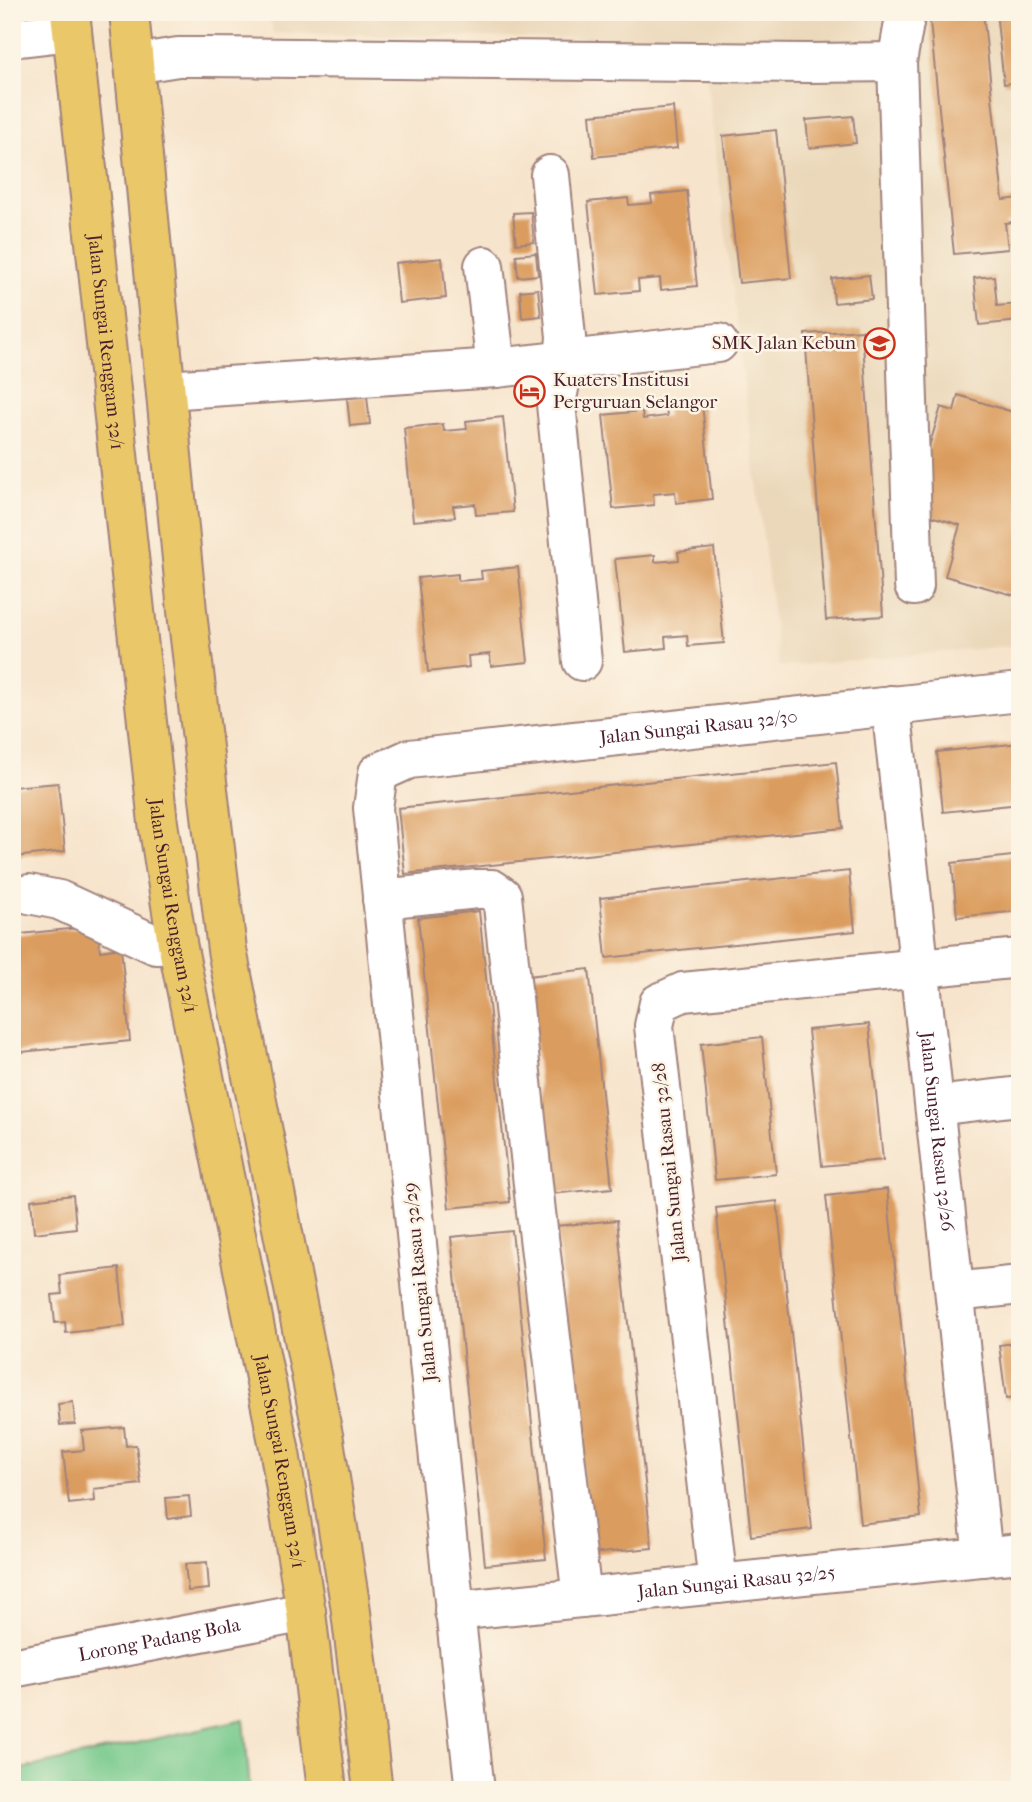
<svg xmlns="http://www.w3.org/2000/svg" width="1032" height="1802" viewBox="0 0 1032 1802" font-family="'IM FELL French Canon',serif">
  <style>
    .built { fill: #ebd8ba }
    .green { fill: #76c98c; stroke: #60745c; stroke-width: 2 }
    .building { fill: #db9d5e }
    .lines { fill: none; stroke-linecap: round; stroke-linejoin: round }
    .minor-casing { stroke: #a0827c; stroke-width: 42 }
    .major-casing { stroke: #a0827c; stroke-width: 42 }
    .minor { stroke: #fff; stroke-width: 38 }
    .major { stroke: #eac769; stroke-width: 38 }
    .labels { text-anchor: middle; dominant-baseline: central; stroke-width: 5; stroke-linejoin: round; paint-order: stroke }
    .street-label { font-size: 19px; fill: #4a1f2b; stroke: #fcf5e5 }
    .poi-label { font-size: 19px; fill: #4a1f2b; stroke: #fcf5e5; text-anchor: end }
  </style>
  <rect width="100%" height="100%" fill="#fcf5e5"/>
  <filter id="ink" filterUnits="userSpaceOnUse"><feTurbulence type="fractalNoise" baseFrequency=".0143" numOctaves="2"/><feDisplacementMap in="SourceGraphic" scale="14" xChannelSelector="R" yChannelSelector="G"/><feConvolveMatrix kernelMatrix="1 2 1 2 8 2 1 2 1" color-interpolation-filters="sRGB"/></filter>
  <filter id="wash" filterUnits="userSpaceOnUse"><feTurbulence type="fractalNoise" baseFrequency=".00686" numOctaves="4" result="noise"/><feDisplacementMap in="SourceGraphic" scale="28" xChannelSelector="R" yChannelSelector="G"/><feGaussianBlur stdDeviation="1.57" result="paint"/><feColorMatrix in="noise" values="0 0 0 0 0 0 0 0 0 0 0 0 0 0 0 0 0 1.4 0 .05"/><feComposite in="paint" operator="in"/></filter>
  <g filter="url(#wash)">
    <rect width="100%" height="100%" fill="#f7e4cc"/>
    <path class="built" d="M270 12H1020V645L779 667 702 41 273 33Z"/>
    <path class="green" d="M244 1719 250 1790H12V1771Z"/>
    <g id="blocks">
      <g class="building">
        <path d="M929 12H983L1003 200 1020 198V221L1005 223 1008 249 954 254Z"/>
        <path d="M996 12H1020V82L1004 84Z"/>
        <path d="M673 107 677 148 594 157 590 115Z"/>
        <path d="M853 116 856 143 809 148 806 120Z"/>
        <path d="M776 130 791 278 739 283 723 136Z"/>
        <path d="M687 191 697 286 661 290 660 278 638 280 639 291 598 295 588 202 628 198 629 205 652 203 651 195Z"/>
        <path d="M531 212 534 242 516 244 513 213Z"/>
        <path d="M536 253 538 275 518 277 516 255Z"/>
        <path d="M442 258 446 298 399 303 395 263Z"/>
        <path d="M869 275 872 299 834 303 832 279Z"/>
        <path d="M994 276 997 306 1019 304 1020 321 979 325 974 278Z"/>
        <path d="M538 289 541 316 522 318 520 291Z"/>
        <path d="M862 330 883 616 826 620 805 334Z"/>
        <path d="M958 395 1019 414 1014 430 1020 432V450L1016 463 1020 464V478L1016 489 1020 490V597L945 576 960 525 924 514 915 493 941 407 954 411Z"/>
        <path d="M367 396 370 424 350 426 347 398Z"/>
        <path d="M702 404 712 499 676 503 675 492 653 494 654 505 613 509 603 415 642 411 643 419 667 416 666 408Z"/>
        <path d="M503 417 513 512 476 515 475 504 453 506 455 517 413 521 404 428 443 424 444 431 467 429 466 421Z"/>
        <path d="M714 548 724 643 688 646 687 635 665 637 666 648 625 652 615 559 655 555V562L679 560 678 552Z"/>
        <path d="M518 567 528 662 491 666 490 654 468 656 469 667 428 672 418 578 458 574V581L482 579 481 571Z"/>
        <path d="M1020 743V804L943 812 937 752Z"/>
        <path d="M836 762 843 828 405 874 398 808Z"/>
        <path d="M58 783 65 851 15 857 12 828V787Z"/>
        <path d="M1020 855V911L957 917 952 863Z"/>
        <path d="M849 871 855 931 606 958 600 898Z"/>
        <path d="M479 911 510 1202 449 1208 418 918Z"/>
        <path d="M97 926 100 951 121 948 130 1041 12 1053V1003H15L12 972V935Z"/>
        <path d="M589 969 612 1188 551 1194 528 976Z"/>
        <path d="M869 1024 883 1160 822 1166 808 1030Z"/>
        <path d="M762 1037 776 1174 715 1180 701 1044Z"/>
        <path d="M887 1189 921 1517 860 1524 826 1196Z"/>
        <path d="M73 1195 76 1228 34 1233 31 1200Z"/>
        <path d="M777 1201 812 1529 751 1536 716 1208Z"/>
        <path d="M617 1220 652 1548 590 1554 556 1226Z"/>
        <path d="M512 1231 546 1559 485 1565 451 1237Z"/>
        <path d="M119 1268 125 1326 66 1333 65 1322 55 1323 52 1295 62 1294 60 1275Z"/>
        <path d="M1020 1342V1398L1006 1399 999 1345Z"/>
        <path d="M73 1402 75 1424 60 1425 58 1404Z"/>
        <path d="M124 1427 126 1446 136 1445 141 1484 94 1489 95 1501 69 1504 63 1452 84 1450 82 1431Z"/>
        <path d="M1020 1448V1504H1018L1012 1449Z"/>
        <path d="M189 1496 191 1516 168 1519 166 1498Z"/>
        <path d="M207 1562 209 1589 188 1591 185 1564Z"/>
      </g>
    </g>
  </g>
  <g filter="url(#ink)">
    <use href="#blocks" fill-opacity="0" stroke="#a0827c" stroke-width="2"/>
    <g class="lines">
      <defs>
        <g id="minor">
          <path d="M906 12 897 62 914 586"/>
          <path d="M12 38 72 31"/>
          <path d="M134 64 178 57H202L808 63 897 62"/>
          <path d="M550 175 566 337 564 362 556 404 582 661"/>
          <path d="M484 266 496 368"/>
          <path d="M166 390 496 368 718 343"/>
          <path id="s1" d="M891 705 983 1557"/>
          <path d="M29 894 59 900 156 945 177 943"/>
          <path d="M382 899 477 889H492L502 896 536 1212 582 1598"/>
          <path d="M935 1106 1020 1096"/>
          <path d="M955 1292 1020 1285"/>
          <path d="M718 1584 654 1026 659 1003 683 992 1020 958"/>
          <path id="s2" d="M454 1611 1020 1553"/>
          <path id="s3" d="M12 1668 306 1612"/>
          <path id="s4" d="M475 1790C437 1463 407 1135 373 808L378 773 409 759 1020 692"/>
        </g>
        <g id="major">
          <path id="s5" d="M70 12 158 823 177 943 279 1447 306 1612 327 1790"/>
          <path d="M129 12 188 621 227 950 324 1440 350 1604 373 1790"/>
        </g>
      </defs>
      <use href="#minor" class="minor-casing"/>
      <use href="#major" class="major-casing"/>
      <use href="#minor" class="minor"/>
      <use href="#major" class="major"/>
    </g>
  </g>
  <defs>
    <symbol id="school-ring" viewBox="-11 -11 22 22"><circle r="9.5" fill="#fcf5e5" stroke="#c8321e" stroke-width="1.5"/><path d="M0-5L7-2L0 1L-7-2ZM-4 1L0 2.5L4 1V4Q0 6-4 4Z" fill="#c8321e"/></symbol>
    <symbol id="hotel-ring" viewBox="-11 -11 22 22"><circle r="9.5" fill="#fcf5e5" stroke="#c8321e" stroke-width="1.5"/><path d="M-6-4.5h1.5V1H6V5H4.5V3h-9V5H-6ZM-4 0a1.8 1.8 0 1 1 3.6 0ZM.5 0V-2.5h3Q6-2.5 6 0Z" fill="#c8321e"/></symbol>
  </defs>
  <g fill-rule="evenodd">
    <use href="#school-ring" x="862" y="326" width="35" height="35"/>
    <use href="#hotel-ring" x="512" y="374" width="35" height="35"/>
  </g>
  <g class="labels">
    <g class="street-label">
      <text stroke="none"><textPath href="#s5" startOffset="332">Jalan Sungai Renggam 32/1</textPath></text>
      <text stroke="none"><textPath href="#s4" startOffset="1348">Jalan Sungai Rasau 32/30</textPath></text>
      <text stroke="none"><textPath href="#s5" startOffset="900">Jalan Sungai Renggam 32/1</textPath></text>
      <text stroke="none"><textPath href="#s1" startOffset="429">Jalan Sungai Rasau 32/26</textPath></text>
      <text transform="translate(669 1162) rotate(-96)">Jalan Sungai Rasau 32/28</text>
      <text transform="translate(420 1282) rotate(-96)">Jalan Sungai Rasau 32/29</text>
      <text stroke="none"><textPath href="#s5" startOffset="1466">Jalan Sungai Renggam 32/1</textPath></text>
      <text stroke="none"><textPath href="#s2" startOffset="284">Jalan Sungai Rasau 32/25</textPath></text>
      <text stroke="none"><textPath href="#s3" startOffset="150">Lorong Padang Bola</textPath></text>
    </g>
    <g class="poi-label">
      <text x="856" y="343">SMK Jalan Kebun</text>
      <text x="553" y="380" text-anchor="start">Kuaters Institusi<tspan x="553" dy="22">Perguruan Selangor</tspan></text>
    </g>
  </g>
  <rect width="1032" height="1802" fill="none" stroke="#fcf5e5" stroke-width="42"/>
</svg>
